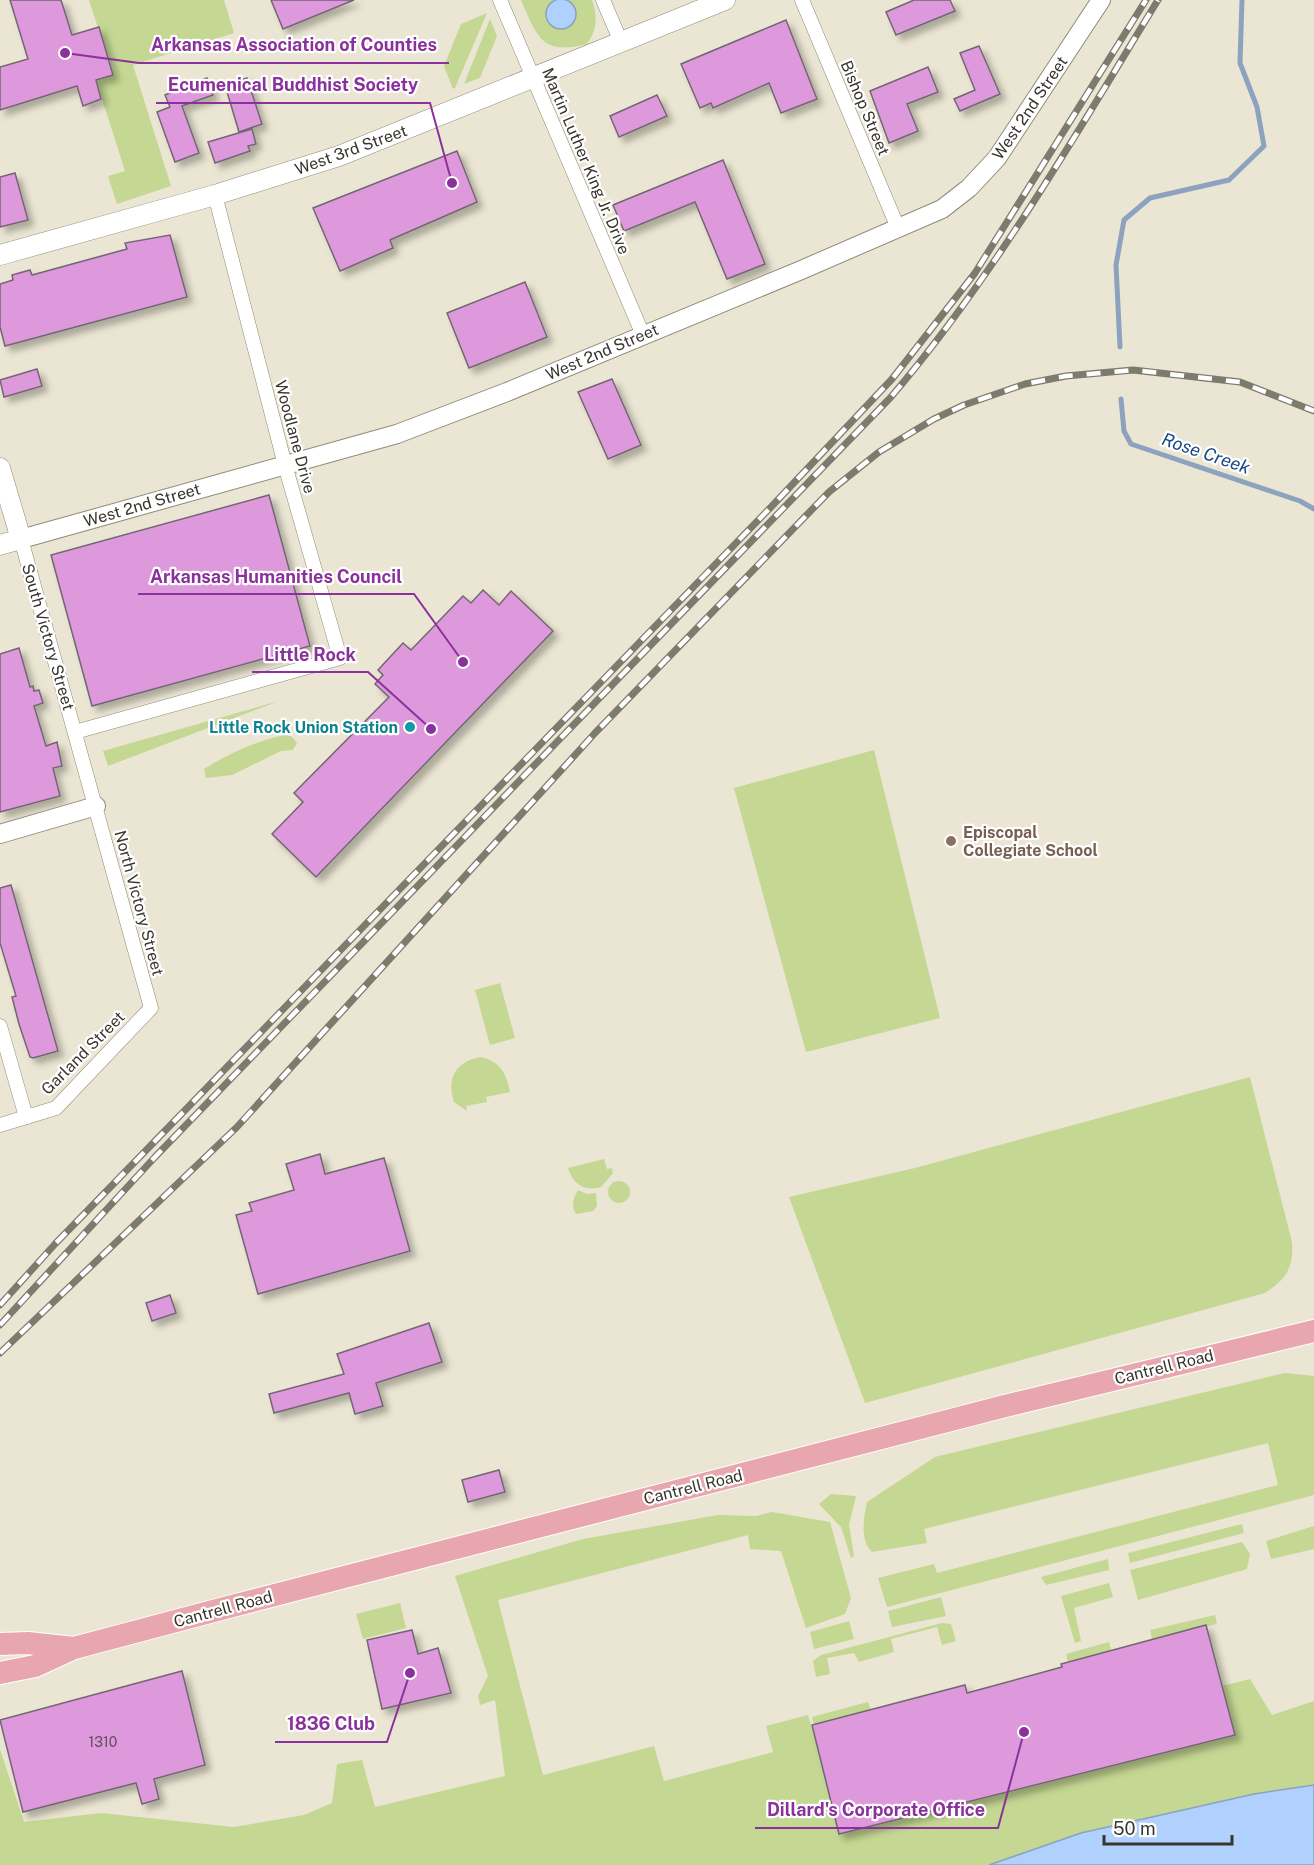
<svg xmlns="http://www.w3.org/2000/svg" width="1314" height="1865" viewBox="0 0 1314 1865" font-family="'Public Sans',sans-serif">
  <style>
    .green { fill: #c4d793 }
    .water { fill: #b0d0fd; stroke: #8ca2bf; stroke-width: 1.5 }
    .lines { fill: none; stroke-linecap: round; stroke-linejoin: round }
    .stream { stroke: #8ca2bf; stroke-width: 5 }
    .building { fill: #de99dc; stroke: #736673; stroke-width: 1.5; filter: url(#shadow) }
    .minor-casing { stroke: #8f8b79; stroke-width: 15 }
    .tertiary-casing { stroke: #8f8b79; stroke-width: 20 }
    .secondary-casing { stroke: #8f8b79; stroke-width: 21 }
    .primary-casing { stroke: #fff; stroke-width: 24 }
    .minor { stroke: #fff; stroke-width: 14 }
    .tertiary { stroke: #fff; stroke-width: 18 }
    .secondary { stroke: #fff; stroke-width: 20 }
    .primary { stroke: #e8a7ae; stroke-width: 22 }
    .rail-casing { stroke: #7d7a6e; stroke-width: 7 }
    .rail { stroke: #fff; stroke-width: 4.5; stroke-dasharray: 14; stroke-linecap: butt }
    .culture-dot { fill: #0f9aa8; stroke: #fff; stroke-width: 2 }
    .education-dot { fill: #8d6e63; stroke: #fff; stroke-width: 2 }
    .labels { text-anchor: middle; dominant-baseline: central; stroke-width: 4.5; stroke-linejoin: round; paint-order: stroke }
    .number-label { font-size: 14px; fill: #624e5a }
    .street-label { font-size: 16px; fill: #38352e; stroke: #fff }
    .culture-label { font-size: 16px; font-weight: bold; fill: #0d838f; stroke: #fff; text-anchor: end }
    .education-label { font-size: 16px; font-weight: bold; fill: #785e54; stroke: #fff; text-anchor: start }
    .water-label { font-size: 18px; font-style: italic; fill: #184889; stroke: #fff }
    .leader { fill: none; stroke: #8a319c; stroke-width: 2 }
    .callout-dot { fill: #8a319c; stroke: #fff; stroke-width: 2 }
    .callout-label { font-size: 18px; text-anchor: middle; font-weight: bold; fill: #8a319c; stroke: #fff; stroke-width: 4.5; stroke-linejoin: round; paint-order: stroke }
  </style>
  <defs>
    <filter id="shadow"><feDropShadow dx="5.5" dy="5.5" stdDeviation="3" flood-color="#0004"/></filter>
  </defs>
  <rect width="100%" height="100%" fill="#ebe6d3"/>
  <g class="green">
    <path d="M89 0H224L234 33 133 65 171 186 117 204 108 176 125 171 96 80 113 74Z"/>
    <path d="M521 0H592C598 17 597 30 587 44 542 56 537 37 521 0Z"/>
    <path d="M487 13 455 88 453 89 444 66 461 24Z"/>
    <path d="M490 19 497 36 480 78 464 84Z"/>
    <path d="M279 701 108 766 103 751Z"/>
    <path d="M284 735 291 736 297 743 293 750 281 751 232 775 206 778 204 769C230 753 254 742 284 735Z"/>
    <path d="M874 750 940 1018 806 1052 734 788Z"/>
    <path d="M500 983 515 1038 490 1045 475 990Z"/>
    <path d="M481 1057C501 1062 506 1073 510 1092L486 1097 487 1102 466 1106 467 1111 454 1102C446 1078 456 1061 481 1057Z"/>
    <path d="M1250 1077 1292 1242C1294 1268 1286 1279 1265 1293L865 1403 789 1197 915 1168Z"/>
    <path d="M604 1159 607 1169 612 1168 613 1173 601 1187C584 1192 573 1184 568 1168Z"/>
    <circle cx="619" cy="1192" r="11"/>
    <path d="M578 1190 587 1194 596 1193 597 1206 593 1211 576 1214C571 1207 573 1198 578 1190Z"/>
    <path d="M1285 1373 1314 1376V1495L887 1607 878 1578 934 1564 937 1573 1278 1485 1268 1443 924 1529 927 1543 872 1552C859 1539 864 1518 867 1502L935 1457Z"/>
    <path d="M831 1494 856 1496 849 1525 854 1556 851 1558 841 1527 819 1504Z"/>
    <path d="M772 1512 830 1522 851 1598 845 1614 806 1628 781 1551 750 1549 748 1535 498 1600 543 1775 654 1746 664 1781 773 1752 766 1726 808 1715 843 1830 1222 1686 1250 1679 1272 1715 1314 1701V1787L1081 1833 989 1865H0V1749L24 1822 101 1813 234 1827 304 1815 332 1803 337 1764 362 1760 375 1807 505 1776 495 1700 480 1705 478 1696 488 1676 455 1576 583 1539 718 1515 756 1516Z"/>
    <path d="M1242 1524 1244 1533 1130 1563 1128 1553Z"/>
    <path d="M1314 1526V1549L1271 1559 1266 1541Z"/>
    <path d="M1242 1542 1250 1554 1247 1569 1138 1600 1130 1570Z"/>
    <path d="M1108 1559 1109 1570 1046 1585 1041 1577Z"/>
    <path d="M1109 1583 1113 1597 1074 1608 1081 1641 1075 1643 1061 1596Z"/>
    <path d="M941 1597 946 1616 892 1627 888 1611Z"/>
    <path d="M400 1603 406 1628 363 1639 356 1614Z"/>
    <path d="M1215 1615 1217 1624 1152 1639 1150 1630Z"/>
    <path d="M849 1621 854 1639 814 1649 810 1632Z"/>
    <path d="M942 1623 951 1624 956 1641 942 1645 937 1627 891 1639 894 1652 859 1662 854 1653 827 1658 830 1674 816 1677 813 1661 821 1655Z"/>
    <path d="M1109 1642 1111 1650 1068 1662 1066 1654Z"/>
    <path d="M868 1702 871 1710 814 1726 812 1717Z"/>
  </g>
  <g class="water">
    <circle cx="561" cy="14" r="15"/>
    <path d="M1314 1785V1865H989L1081 1833 1254 1794Z"/>
  </g>
  <g class="lines">
    <g class="stream">
      <path d="M1120 347 1116 265 1124 220 1150 198 1229 180 1264 146 1257 107 1240 63 1242 0"/>
      <path d="M1121 399 1124 431 1131 444 1300 501 1314 509"/>
    </g>
  </g>
  <g class="building">
    <path d="M10 0H61L72 35 99 27 113 75 96 80 101 99 83 106 77 86 0 110V67L28 59Z"/>
    <path d="M271 0H354L283 29Z"/>
    <path d="M914 0H950L955 11 896 35 886 12Z"/>
    <path d="M786 20 817 99 781 113 769 83 713 108 711 103 700 108 681 64Z"/>
    <path d="M979 46 1000 94 960 111 954 99 975 90 960 53Z"/>
    <path d="M928 67 938 92 907 104 918 131 889 143 870 91Z"/>
    <path d="M207 78 213 95 182 106 199 153 175 162 157 112 170 107 165 95Z"/>
    <path d="M247 78 262 124 239 132 225 85Z"/>
    <path d="M657 95 667 116 619 137 610 116Z"/>
    <path d="M252 129 256 144 248 146 250 151 215 163 208 142Z"/>
    <path d="M457 151 477 202 390 240 393 248 340 271 313 208Z"/>
    <path d="M723 160 765 264 727 279 695 202 624 231 613 205Z"/>
    <path d="M15 173 28 220 0 227V177Z"/>
    <path d="M170 235 187 297 5 346 0 327V284L13 280 12 275 30 270 32 275 127 249 125 243Z"/>
    <path d="M525 282 547 337 469 368 447 313Z"/>
    <path d="M37 369 42 386 4 397 0 380Z"/>
    <path d="M612 379 641 445 608 459 578 392Z"/>
    <path d="M269 495 310 646 92 706 51 555Z"/>
    <path d="M483 590 499 605 511 591 553 631 316 877 272 834 303 802 294 793 389 697 375 684 383 675 378 670 403 643 411 650 463 596 471 603Z"/>
    <path d="M19 648 30 687 33 686 34 691 39 690 43 703 34 706 46 746 57 742 62 766 53 768 60 796 0 812V654Z"/>
    <path d="M11 885 58 1051 33 1058 30 1057 19 1024 12 997 16 996 0 943V888Z"/>
    <path d="M320 1154 325 1174 384 1158 410 1251 258 1294 236 1215 252 1211 249 1203 294 1190 286 1164Z"/>
    <path d="M170 1295 176 1313 152 1321 146 1303Z"/>
    <path d="M429 1323 442 1362 376 1383 383 1406 355 1414 349 1393 274 1413 269 1394 344 1374 337 1354Z"/>
    <path d="M499 1470 505 1492 468 1502 462 1480Z"/>
    <path d="M1206 1625 1235 1735 839 1834 812 1725 965 1685 967 1693 1062 1667 1061 1664Z"/>
    <path d="M412 1630 418 1654 438 1648 451 1693 382 1709 367 1640Z"/>
    <path d="M182 1671 205 1765 154 1779 159 1799 142 1804 136 1783 23 1812 0 1720Z"/>
  </g>
  <g class="lines">
    <defs>
      <g id="minor">
        <path d="M500 0 643 335"/>
        <path d="M603 0 621 42"/>
        <path d="M802 0 898 228"/>
        <path d="M75 732 340 658 285 465 215 195"/>
        <path d="M0 1026 26 1117"/>
        <path d="M0 1125 56 1108 151 1008 21 539"/>
      </g>
      <g id="tertiary">
        <path d="M21 539 397 434 507 392 799 271 942 209 969 188 997 158 1101 0"/>
        <path d="M0 834 96 806"/>
      </g>
      <g id="secondary">
        <path d="M0 255 215 195 339 156 725 0"/>
        <path d="M0 468 21 539 0 545"/>
      </g>
      <g id="primary">
        <path d="M0 1644 28 1643 74 1648"/>
        <path d="M0 1673 35 1666 74 1648 221 1609 1005 1406 1314 1331"/>
      </g>
    </defs>
    <use href="#minor" class="minor-casing"/>
    <use href="#tertiary" class="tertiary-casing"/>
    <use href="#secondary" class="secondary-casing"/>
    <use href="#primary" class="primary-casing"/>
    <use href="#minor" class="minor"/>
    <use href="#tertiary" class="tertiary"/>
    <use href="#secondary" class="secondary"/>
    <use href="#primary" class="primary"/>
    <defs>
      <g id="rail">
        <path d="M0 1305 55 1244 772 506 892 379 975 273 1146 0"/>
        <path d="M0 1325 155 1157 891 397C995 275 1075 136 1158 0"/>
        <path d="M0 1353 237 1127 595 733 829 492 879 452 934 419 964 405 1025 384 1066 376 1133 370 1240 382 1314 411"/>
      </g>
    </defs>
    <use href="#rail" class="rail-casing"/>
    <use href="#rail" class="rail"/>
  </g>
  <circle class="culture-dot" cx="410" cy="727" r="6"/>
  <circle class="education-dot" cx="951" cy="841" r="6"/>
  <g class="labels">
    <g class="number-label">
      <text x="103" y="1742">1310</text>
    </g>
    <g class="street-label">
      <text transform="translate(865 108) rotate(67)">Bishop Street</text>
      <text transform="translate(1030 108) rotate(-56)">West 2nd Street</text>
      <text transform="translate(351 150) rotate(-20)">West 3rd Street</text>
      <text transform="translate(586 161) rotate(67)">Martin Luther King Jr. Drive</text>
      <text transform="translate(602 352) rotate(-23)">West 2nd Street</text>
      <text transform="translate(295 437) rotate(75)">Woodlane Drive</text>
      <text transform="translate(142 505) rotate(-16)">West 2nd Street</text>
      <text transform="translate(48 637) rotate(74)">South Victory Street</text>
      <text transform="translate(139 903) rotate(75)">North Victory Street</text>
      <text transform="translate(83 1053) rotate(-45)">Garland Street</text>
      <text transform="translate(1164 1367) rotate(-14)">Cantrell Road</text>
      <text transform="translate(693 1487) rotate(-14)">Cantrell Road</text>
      <text transform="translate(223 1609) rotate(-15)">Cantrell Road</text>
    </g>
    <g class="culture-label">
      <text x="398" y="727">Little Rock Union Station</text>
    </g>
    <g class="education-label">
      <text x="963" y="832">Episcopal<tspan x="963" dy="18">Collegiate School</tspan></text>
    </g>
    <g class="water-label">
      <text transform="translate(1206 453) rotate(19)">Rose Creek</text>
    </g>
  </g>
  <path class="leader" d="M65 53L139 63H449M452 183L430 103H156M463 662L414 594H138M431 729L368 672H252M410 1673L387 1742H275M1024 1732L998 1828H755"/>
  <g class="callout-dot">
    <circle cx="65" cy="53" r="6"/>
    <circle cx="452" cy="183" r="6"/>
    <circle cx="463" cy="662" r="6"/>
    <circle cx="431" cy="729" r="6"/>
    <circle cx="410" cy="1673" r="6"/>
    <circle cx="1024" cy="1732" r="6"/>
  </g>
  <g class="callout-label">
    <text x="294" y="51">Arkansas Association of Counties</text>
    <text x="293" y="91">Ecumenical Buddhist Society</text>
    <text x="276" y="583">Arkansas Humanities Council</text>
    <text x="310" y="661">Little Rock</text>
    <text x="331" y="1730">1836 Club</text>
    <text x="876" y="1816">Dillard's Corporate Office</text>
  </g>
  <path d="M1104 1835v9h128v-9" fill="none" stroke="#38352e" stroke-width="3"/>
  <text x="1113" y="1835" font-size="18" fill="#38352e" stroke="#ffffff" stroke-width="4.5" paint-order="stroke">50 m</text>
</svg>
